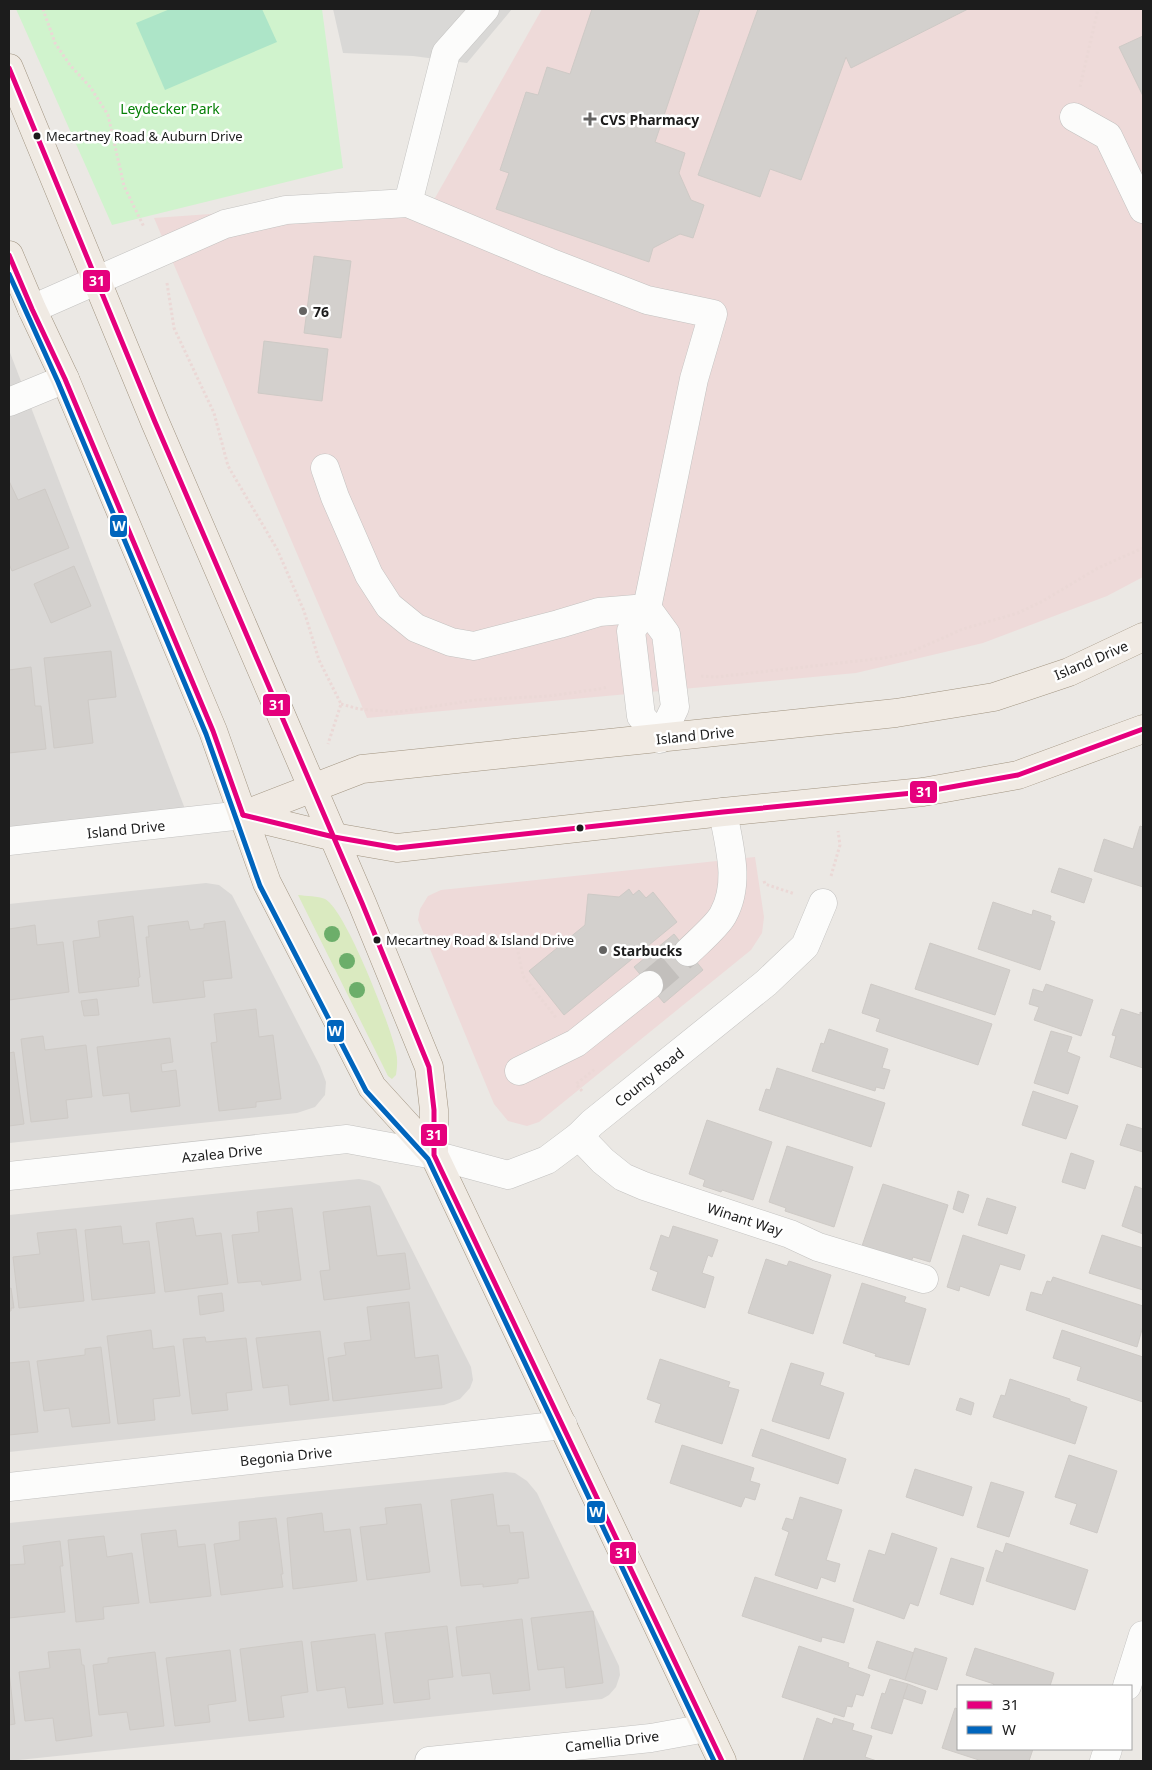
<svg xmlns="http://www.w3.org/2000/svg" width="1152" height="1770" viewBox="0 0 1152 1770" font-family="'Noto Sans',sans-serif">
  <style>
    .residential { fill: #dad8d6 }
    .commercial { fill: #eedad9 }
    .religious { fill: #d9d8d6 }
    .grass { fill: #daeac0 }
    .park { fill: #d0f3cd }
    .pitch { fill: #ade5c8 }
    .building { fill: #d3d0cd; stroke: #cecac6 }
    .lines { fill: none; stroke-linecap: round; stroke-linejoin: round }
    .minor-tunnel { stroke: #c2bfbc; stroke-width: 28; stroke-dasharray: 28 14; stroke-linecap: butt }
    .minor-casing { stroke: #c3c2c0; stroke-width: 29 }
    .major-casing { stroke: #a19481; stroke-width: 29 }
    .path { stroke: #ebd8d6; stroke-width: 3; stroke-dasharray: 2.5 2.5; stroke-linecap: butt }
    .minor { stroke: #fcfcfb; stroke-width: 28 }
    .major { stroke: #f0eae3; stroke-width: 28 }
    .bus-1-casing { stroke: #fff; stroke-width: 9 }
    .bus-2-casing { stroke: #fff; stroke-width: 9 }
    .bus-1 { stroke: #e5007d; stroke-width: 5 }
    .bus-2 { stroke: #0065bd; stroke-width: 5 }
    .tree { fill: #6cae6a }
    .poi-dot { fill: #646362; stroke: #fff; stroke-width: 2 }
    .bus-dot { fill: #1c1c1c; stroke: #fff; stroke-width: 2 }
    .labels { text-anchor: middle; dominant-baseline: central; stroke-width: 5; stroke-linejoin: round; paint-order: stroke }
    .bus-label { font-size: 13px; fill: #1c1c1c; stroke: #fff; text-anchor: start }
    .park-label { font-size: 14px; fill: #057f06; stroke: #fff }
    .poi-label { font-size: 14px; font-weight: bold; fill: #1c1c1c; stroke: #fff; text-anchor: start }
    .street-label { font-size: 14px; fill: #1c1c1c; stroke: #fff }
    .line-badge { stroke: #fff; stroke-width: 2 }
    .badge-label { font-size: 14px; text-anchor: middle; font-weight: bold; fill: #fff }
  </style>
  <rect width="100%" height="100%" fill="#ebe8e4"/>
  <g class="residential">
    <path d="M9 350 190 822 9 841Z"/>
    <path d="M206 883 219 885 232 895 320 1066 326 1082 325 1095 315 1107 297 1113 9 1143V904Z"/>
    <path d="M359 1179 370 1181 380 1186 471 1367 473 1380 470 1388 460 1399 444 1405 9 1452V1215Z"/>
    <path d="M506 1472 515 1473 527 1481 537 1493 619 1666 620 1675 616 1687 609 1695 602 1699 9 1761V1523Z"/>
  </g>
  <g class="commercial">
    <path d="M542 9H1143V577L1107 596 983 643 856 673 367 718 154 218 435 198Z"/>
    <path d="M755 857 764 917 762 933 751 950 539 1122 527 1126 508 1121 494 1104 418 920 420 909 428 896 441 890Z"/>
  </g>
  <path class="religious" d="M333 9H512L467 63 413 56 343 53Z"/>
  <path class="grass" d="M298 895C306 896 318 896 325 899 346 910 391 1027 396 1052 398 1060 397 1068 396 1075L392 1079 388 1076Z"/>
  <path class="park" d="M16 9H322L343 168 112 225Z"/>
  <path class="pitch" d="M170 9H262L277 42 165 90 136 23Z"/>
  <g class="building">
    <path d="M592 9H700L655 142 685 153 679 173 691 200 704 205 693 238 680 234 653 248 649 262 496 209 509 173 500 170 526 92 538 95 547 67 570 74Z"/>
    <path d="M758 9H968L851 68 846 57 801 180 770 169 760 197 698 175Z"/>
    <path d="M1143 36V96L1119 47Z"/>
    <path d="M314 256 351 261 341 338 304 333Z"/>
    <path d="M264 341 328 349 322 401 258 393Z"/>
    <path d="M9 481 18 500 45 489 69 548 12 571 9 564Z"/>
    <path d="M74 566 91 606 51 623 34 584Z"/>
    <path d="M111 651 116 697 88 700 93 743 54 748 44 658Z"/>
    <path d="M31 667 35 706H41L46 749 9 753V670Z"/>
    <path d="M1140 826 1143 827V887L1094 871 1104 839 1133 849Z"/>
    <path d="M1059 868 1092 879 1084 903 1051 892Z"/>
    <path d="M629 889 633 895 639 890 646 898 653 892 677 922 564 1015 529 971 585 925 588 894 619 897Z"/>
    <path d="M993 902 1032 915 1033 910 1051 916 1050 920 1055 922 1040 970 978 949Z"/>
    <path d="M133 916 140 977 138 978 139 986 79 993 73 941 100 937 98 921Z"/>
    <path d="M188 921 190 930 204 928V924L225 921 232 978 203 981 205 997 153 1003 146 937H149L148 926Z"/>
    <path d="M35 925 37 945 63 942 69 992 9 1000V929Z"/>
    <path d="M674 934 703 970 664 1003 634 967Z"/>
    <path d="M930 943 1010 970 995 1015 915 989Z"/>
    <path d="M871 984 992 1024 978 1065 876 1031 880 1019 862 1013Z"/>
    <path d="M1046 984 1093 1000 1081 1036 1034 1020 1039 1007 1029 1004 1033 989 1043 992Z"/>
    <path d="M97 999 99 1015 84 1016 81 1001Z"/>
    <path d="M256 1009 259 1037 273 1035 281 1099 256 1102V1107L219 1111 211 1043 217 1042 214 1014Z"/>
    <path d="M1121 1009 1140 1015V1012L1143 1013V1068L1110 1057 1116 1036 1112 1035Z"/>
    <path d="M829 1029 888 1049 882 1068 890 1070 884 1089 876 1087 875 1091 812 1071 821 1043 824 1044Z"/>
    <path d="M1051 1031 1072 1037 1067 1052 1080 1057 1068 1094 1034 1083Z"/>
    <path d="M43 1036 45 1050 86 1045 92 1097 66 1100 68 1118 31 1122 21 1039Z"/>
    <path d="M170 1038 173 1062 161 1064 162 1072 176 1070 180 1106 131 1112 129 1093 103 1096 97 1047Z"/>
    <path d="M14 1052 24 1124 9 1126V1053Z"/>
    <path d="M777 1068 885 1103 871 1147 759 1110 766 1089 770 1090Z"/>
    <path d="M1033 1091 1078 1106 1066 1139 1022 1125Z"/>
    <path d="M707 1120 772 1142 753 1200 722 1190 721 1192 703 1186 705 1180 689 1174Z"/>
    <path d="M1127 1124 1143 1129V1152L1120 1145Z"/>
    <path d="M787 1146 853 1167 834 1227 785 1211 786 1208 769 1202Z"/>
    <path d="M1071 1153 1094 1161 1085 1189 1062 1182Z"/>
    <path d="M883 1184 948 1205 930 1262 913 1257 911 1262 862 1246Z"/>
    <path d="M1135 1186 1143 1189V1234L1122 1226Z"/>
    <path d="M958 1191 969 1195 963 1213 953 1209Z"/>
    <path d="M987 1198 1016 1207 1007 1234 978 1225Z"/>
    <path d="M370 1206 377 1256 405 1253 410 1289 324 1300 320 1271 330 1270 323 1212Z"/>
    <path d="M292 1208 301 1280 262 1285 261 1281 238 1283 232 1235 259 1232 257 1212Z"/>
    <path d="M193 1218 196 1236 221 1233 228 1284 165 1292 156 1223Z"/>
    <path d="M121 1226 123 1244 149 1241 155 1293 92 1300 85 1230Z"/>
    <path d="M673 1226 718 1240 712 1257 708 1255 702 1273 714 1277 705 1308 652 1290 658 1272 650 1269 661 1235 669 1238Z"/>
    <path d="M76 1229 84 1301 19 1308 13 1257 40 1254 37 1233Z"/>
    <path d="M963 1235 1025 1255 1020 1270 1000 1264 989 1296 960 1286 959 1291 947 1287Z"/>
    <path d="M1102 1235 1143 1248V1290L1089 1273Z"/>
    <path d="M766 1259 787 1266 789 1261 831 1275 813 1334 748 1313Z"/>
    <path d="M1053 1277 1143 1306V1326L1137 1347 1026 1310 1031 1292 1042 1295 1047 1281 1051 1282Z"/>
    <path d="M862 1283 906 1297 904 1302 926 1309 909 1365 875 1356 876 1354 843 1343Z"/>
    <path d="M11 1288 14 1308H11V1311H9V1289Z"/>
    <path d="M222 1293 224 1311 200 1315 198 1296Z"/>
    <path d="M409 1302 415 1358 438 1355 442 1388 333 1401 328 1358 346 1355 344 1343 371 1340 367 1307Z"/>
    <path d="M151 1330 153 1349 174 1346 180 1396 153 1399 155 1420 118 1424 107 1336Z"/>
    <path d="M1062 1330 1143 1357V1402L1077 1380 1081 1367 1053 1358Z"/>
    <path d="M320 1331 329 1400 290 1405 288 1385 263 1388 256 1338Z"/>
    <path d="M205 1337 206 1342 246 1338 252 1390 226 1393 228 1410 192 1414 183 1339Z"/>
    <path d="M101 1347 110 1423 72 1427 69 1408 44 1411 37 1361 85 1355V1349Z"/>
    <path d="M660 1359 730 1382 728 1387 739 1390 722 1444 655 1422 661 1404 647 1399Z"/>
    <path d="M29 1361 38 1432 9 1435V1363Z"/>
    <path d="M791 1363 824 1373 820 1385 844 1393 829 1439 772 1421Z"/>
    <path d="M1010 1379 1070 1399V1401L1087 1407 1075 1444 993 1417 1001 1395 1005 1396Z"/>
    <path d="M960 1398 974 1403 971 1415 956 1410Z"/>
    <path d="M761 1429 846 1459 838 1484 752 1456Z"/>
    <path d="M682 1445 754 1468 750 1481 760 1484 755 1500 745 1497 741 1507 670 1483Z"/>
    <path d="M1069 1455 1117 1471 1097 1533 1070 1524 1077 1504 1055 1497Z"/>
    <path d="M915 1469 972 1487 963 1516 906 1497Z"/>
    <path d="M991 1482 1024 1492 1009 1537 977 1527Z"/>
    <path d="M493 1494 497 1526 509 1525 510 1533 523 1532 529 1578 518 1579V1583L483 1587V1584L461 1586 451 1500Z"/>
    <path d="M800 1497 842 1510 826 1560 840 1564 835 1582 821 1577 817 1589 775 1575 789 1532 782 1529 786 1518 793 1520Z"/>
    <path d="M421 1504 430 1572 367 1580 360 1527 387 1524 385 1508Z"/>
    <path d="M322 1513 324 1532 350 1529 357 1581 293 1589 287 1518Z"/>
    <path d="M276 1518 283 1574H281L283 1587 221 1595 214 1544 240 1540 239 1522Z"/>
    <path d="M176 1530 178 1547 205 1544 211 1596 150 1603 141 1534Z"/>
    <path d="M892 1533 937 1548 918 1606 910 1603 904 1619 853 1601 869 1550 885 1555Z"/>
    <path d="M104 1536 107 1557 132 1553 139 1603 103 1607 104 1619 76 1622 68 1540Z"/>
    <path d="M60 1541 63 1566H60L65 1612 9 1618V1565L25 1564 23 1546Z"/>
    <path d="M1006 1543 1088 1570 1075 1610 986 1581 996 1550 1003 1553Z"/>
    <path d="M951 1558 984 1568 973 1605 940 1594Z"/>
    <path d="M755 1577 854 1609 844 1643 822 1637 821 1642 742 1616Z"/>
    <path d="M593 1611 603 1683 566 1688 564 1667 538 1670 531 1618Z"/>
    <path d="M522 1619 530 1690 493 1694 490 1673 462 1676 456 1627Z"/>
    <path d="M447 1626 453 1677 428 1680 430 1699 394 1703 385 1633Z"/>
    <path d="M375 1634 383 1704 348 1708 345 1687 317 1691 311 1642Z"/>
    <path d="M302 1641 308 1692 281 1696 284 1717 249 1721 240 1649Z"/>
    <path d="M877 1641 914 1653 905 1680 868 1668Z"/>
    <path d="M799 1646 849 1663 848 1667 870 1675 863 1696 856 1694 852 1707 847 1706 844 1717 782 1697Z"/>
    <path d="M915 1648 947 1658 937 1690 905 1680Z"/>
    <path d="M975 1648 1054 1673 1050 1686H993L994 1684 966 1675Z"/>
    <path d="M80 1649 82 1665H84L92 1736 56 1741 53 1718 25 1721 19 1672 50 1668 48 1652Z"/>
    <path d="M230 1650 236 1701 208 1705 210 1722 175 1726 166 1658Z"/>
    <path d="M155 1652 164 1726 130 1730 127 1712 99 1715 93 1665 108 1663V1658Z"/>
    <path d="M9 1672 15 1724 9 1725Z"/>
    <path d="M890 1679 908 1684 892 1734 871 1728 882 1693 885 1694Z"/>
    <path d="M908 1684 926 1691 922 1704 903 1698Z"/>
    <path d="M955 1708 958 1709V1749H1033L1029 1761H982L942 1748Z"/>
    <path d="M817 1718 832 1724 834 1718 854 1724 852 1730 872 1736 865 1757 877 1761H803Z"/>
  </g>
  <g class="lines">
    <path class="minor-tunnel" d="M649 985 688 952"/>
    <defs>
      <g id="minor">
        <path d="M1074 117 1108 136 1143 209"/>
        <path d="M408 203 446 53 485 9"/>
        <path d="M32 309 225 224 286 210 408 203 549 262 647 300 713 314 694 379 647 608 631 631 641 716 660 739 675 707 666 634 647 608"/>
        <path d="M9 402 65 379"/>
        <path d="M325 468 335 497 369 575 389 606 416 628 451 642 474 646 559 624 599 612 647 608"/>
        <path d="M9 841 243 815"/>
        <path d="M688 952C698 942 717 926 723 915 741 883 729 846 723 812"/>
        <path d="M519 1071 576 1043 649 985"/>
        <path d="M579 1136 603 1161 623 1177 644 1186 790 1234 818 1247 924 1279"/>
        <path d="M9 1176 347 1139 434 1155 508 1175 547 1160 579 1136 592 1123 766 983 805 946 823 903"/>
        <path d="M9 1487 563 1425"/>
        <path d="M1127 1686 1143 1635"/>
        <path d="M429 1761 651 1738 706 1728"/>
        <path d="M1104 1761 1108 1749"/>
      </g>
      <g id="major">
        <path d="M9 68 155 422 362 903 429 1067 434 1110V1155"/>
        <path d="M9 255 32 309 65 379 213 731 267 883 372 1087 434 1155 722 1761"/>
        <path d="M243 815 362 769 896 713 994 697 1069 672 1143 637"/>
        <path d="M243 815 334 837 397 848 723 812 923 792 1018 775 1143 729"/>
      </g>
    </defs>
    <use href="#minor" class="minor-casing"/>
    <use href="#major" class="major-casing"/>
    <g class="path">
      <path d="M43 9 55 43 70 65 91 88 108 115 124 186 144 227"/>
      <path d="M1080 87 1098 9"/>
      <path d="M167 283 174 328 214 413 228 466 277 549 304 611 319 660 341 704 328 744"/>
      <path d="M701 676 716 677 884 658 911 652 963 629 1018 613 1043 601 1098 568 1143 548"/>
      <path d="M341 704 359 709 397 712 475 700 549 696 599 689 608 687"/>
      <path d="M831 876 840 845 838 831"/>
      <path d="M764 881 765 884 795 894"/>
      <path d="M516 942 523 976 557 1019"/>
      <path d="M582 1091 576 1084 595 1069"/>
    </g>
    <use href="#minor" class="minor"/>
    <use href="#major" class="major"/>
    <defs>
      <g id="bus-1">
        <path d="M9 68 155 422 362 903 429 1067 434 1110V1155L722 1761"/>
        <path d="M9 255 32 309 65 379 213 731 243 815"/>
        <path d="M243 815 334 837 397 848 723 812 923 792 1018 775 1143 729"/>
      </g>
      <path id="bus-2" d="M9 274 58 382 206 734 260 886 366 1091 428 1159 714 1761"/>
    </defs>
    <use href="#bus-1" class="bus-1-casing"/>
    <use href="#bus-2" class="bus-2-casing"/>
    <use href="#bus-1" class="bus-1"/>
    <use href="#bus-2" class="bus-2"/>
  </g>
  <g class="tree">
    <circle cx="332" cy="934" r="8"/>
    <circle cx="347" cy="961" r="8"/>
    <circle cx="357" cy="990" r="8"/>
  </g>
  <g class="poi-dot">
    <path d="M587.5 111.5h5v5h5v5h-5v5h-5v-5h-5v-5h5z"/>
    <circle cx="303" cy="311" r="5"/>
    <circle cx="603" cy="950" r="5"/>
  </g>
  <g class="bus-dot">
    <circle cx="37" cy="136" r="4.5"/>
    <circle cx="580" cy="828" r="4.5"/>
    <circle cx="377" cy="940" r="4.5"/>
  </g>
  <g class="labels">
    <g class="bus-label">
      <text x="46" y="136">Mecartney Road &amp; Auburn Drive</text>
      <text x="386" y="940">Mecartney Road &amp; Island Drive</text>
    </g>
    <g class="park-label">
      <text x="170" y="108">Leydecker Park</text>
    </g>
    <g class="poi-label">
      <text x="600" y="119">CVS Pharmacy</text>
      <text x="313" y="311">76</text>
      <text x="613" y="950">Starbucks</text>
    </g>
    <g class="street-label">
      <text transform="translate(1091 660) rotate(-23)">Island Drive</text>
      <text transform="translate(695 735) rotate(-6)">Island Drive</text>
      <text transform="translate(126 829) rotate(-6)">Island Drive</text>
      <text transform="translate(649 1077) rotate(-39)">County Road</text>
      <text transform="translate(222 1153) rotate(-6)">Azalea Drive</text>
      <text transform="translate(745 1219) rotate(18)">Winant Way</text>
      <text transform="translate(286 1456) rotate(-6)">Begonia Drive</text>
      <text transform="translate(612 1741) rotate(-7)">Camellia Drive</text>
    </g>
  </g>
  <g class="line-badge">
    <rect x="82" y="269" width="29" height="24" rx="5" fill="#e5007d"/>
    <rect x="109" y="514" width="19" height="24" rx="5" fill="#0065bd"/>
    <rect x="262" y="693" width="29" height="24" rx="5" fill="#e5007d"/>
    <rect x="909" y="780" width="29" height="24" rx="5" fill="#e5007d"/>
    <rect x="326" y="1019" width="19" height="24" rx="5" fill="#0065bd"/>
    <rect x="420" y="1123" width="28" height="24" rx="5" fill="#e5007d"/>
    <rect x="586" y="1500" width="20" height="24" rx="5" fill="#0065bd"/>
    <rect x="609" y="1541" width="28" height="24" rx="5" fill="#e5007d"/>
  </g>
  <g class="badge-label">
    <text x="97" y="286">31</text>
    <text x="119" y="531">W</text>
    <text x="277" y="710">31</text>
    <text x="924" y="797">31</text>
    <text x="335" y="1036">W</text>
    <text x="434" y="1140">31</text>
    <text x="596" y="1517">W</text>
    <text x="623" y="1558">31</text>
  </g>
  <rect width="1152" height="1770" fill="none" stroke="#1c1c1c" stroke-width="20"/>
  <rect x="957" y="1685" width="175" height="65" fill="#ffffff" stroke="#a4a4a4"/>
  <rect x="967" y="1701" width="25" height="8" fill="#e5007d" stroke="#a4a4a4"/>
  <text x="1002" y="1710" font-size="15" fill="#1c1c1c">31</text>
  <rect x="967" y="1726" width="25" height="8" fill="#0065bd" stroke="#a4a4a4"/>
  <text x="1002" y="1735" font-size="15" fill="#1c1c1c">W</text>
</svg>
